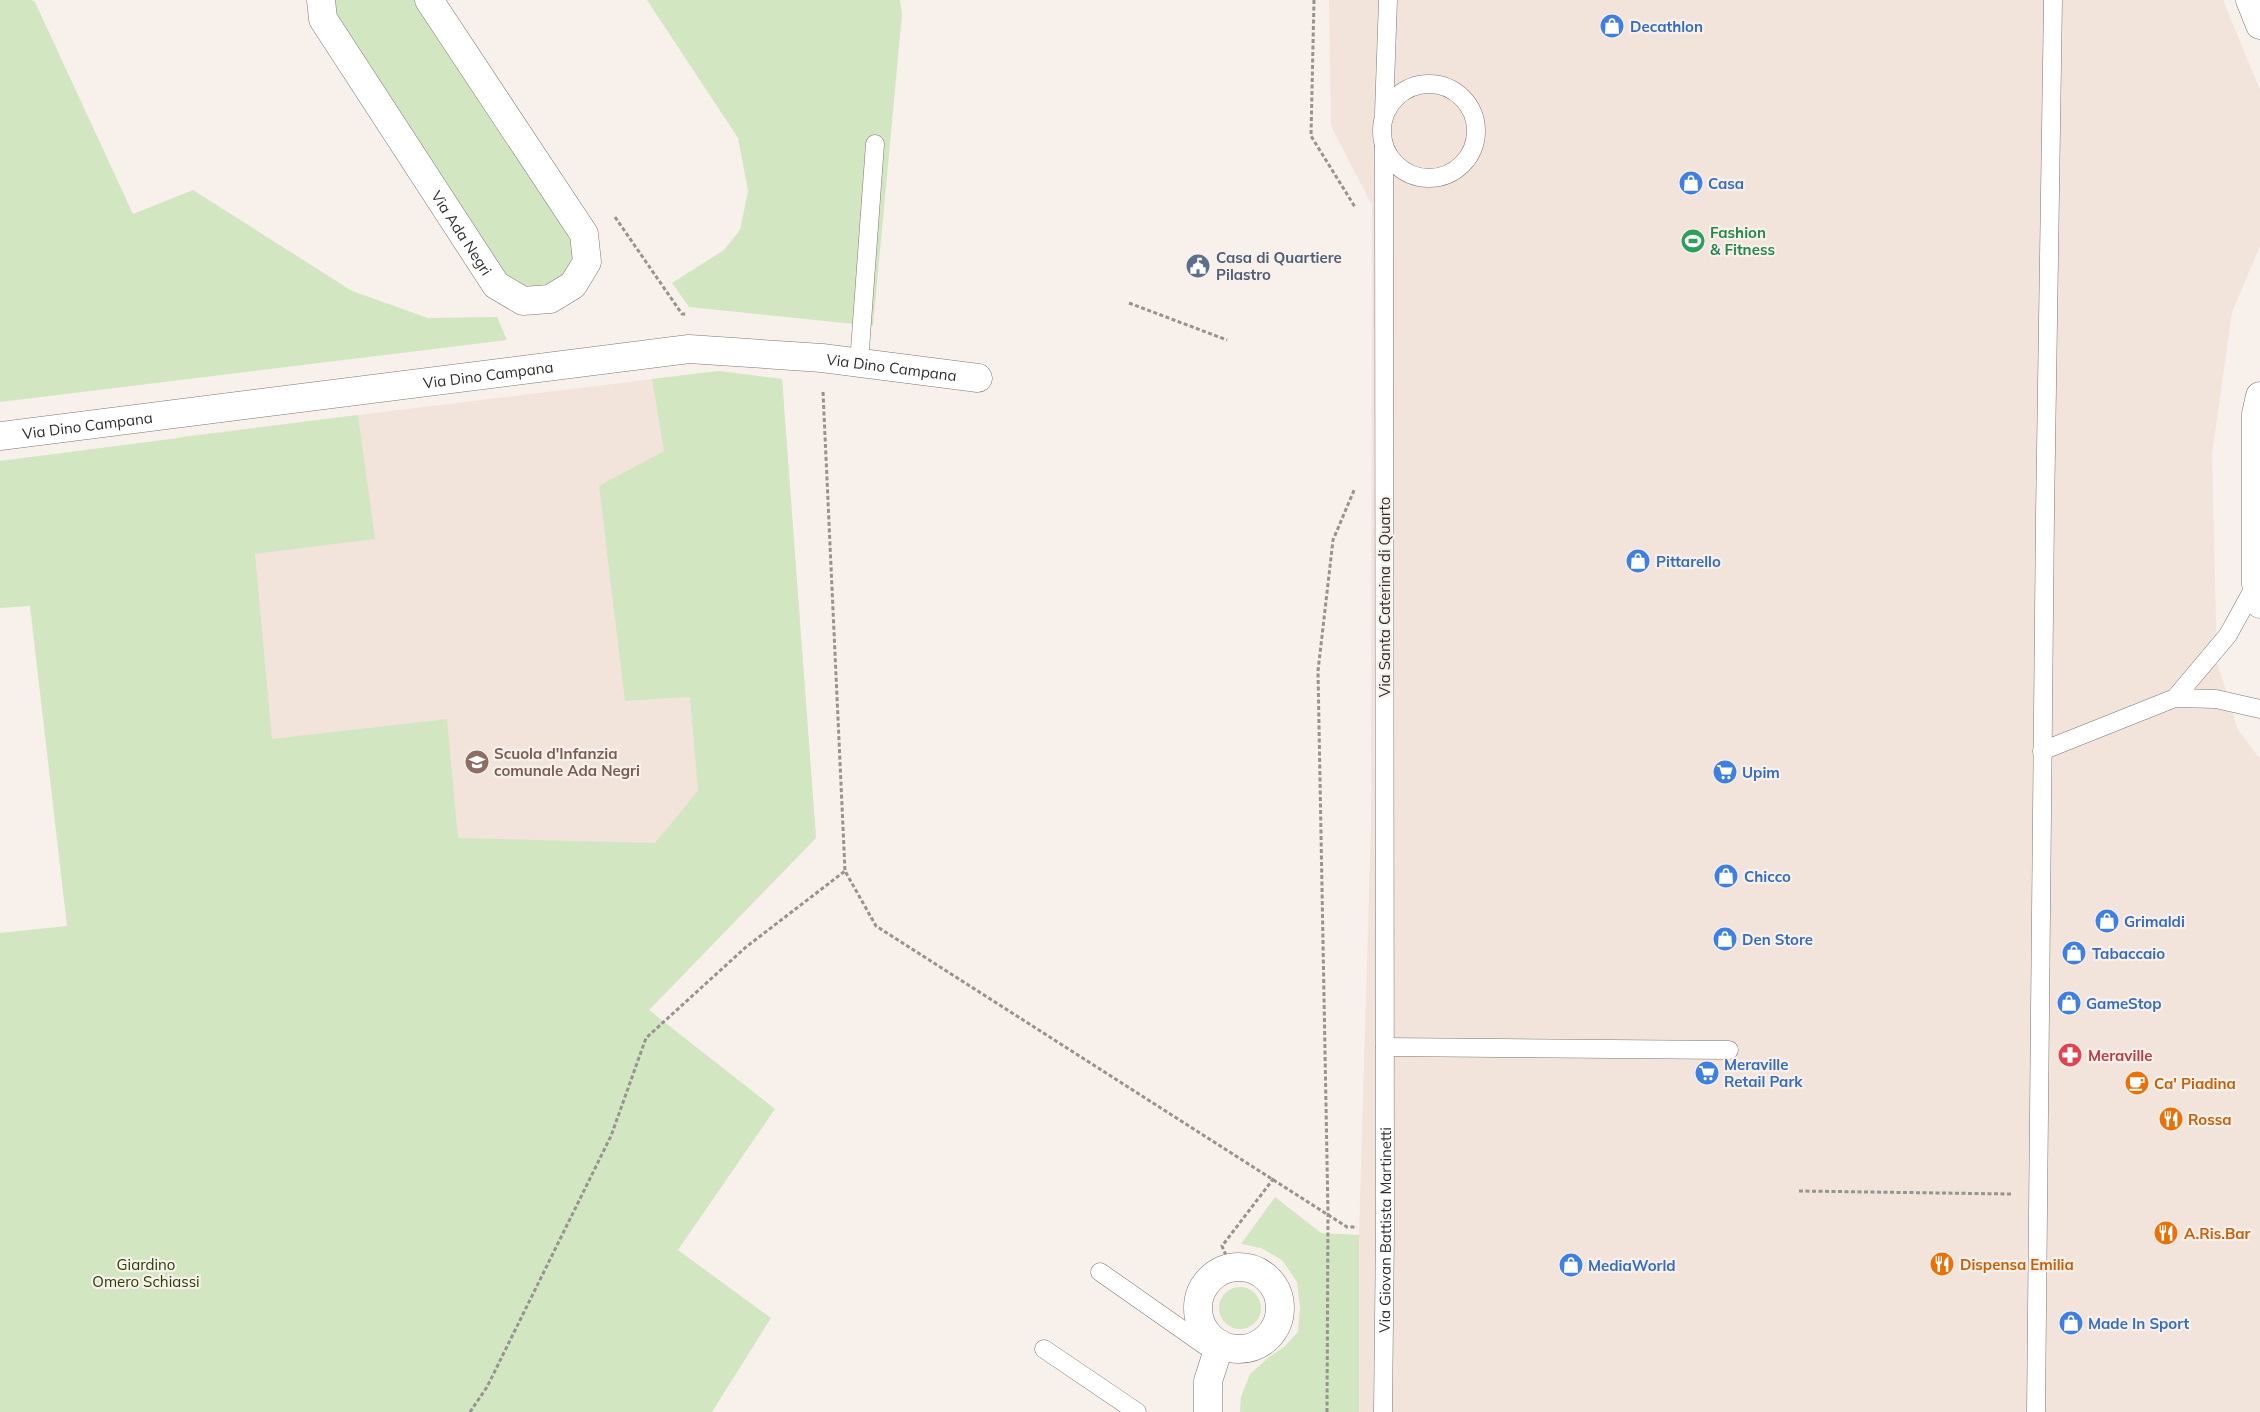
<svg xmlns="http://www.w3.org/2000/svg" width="2260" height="1412" viewBox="0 0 2260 1412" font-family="Mulish,sans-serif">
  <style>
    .built { fill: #f2e4db }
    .green { fill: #d3e6c2 }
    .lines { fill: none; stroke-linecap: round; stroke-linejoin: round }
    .lane-casing { stroke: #7d7773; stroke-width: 19 }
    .street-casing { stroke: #7d7773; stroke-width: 29 }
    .secondary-casing { stroke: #7d7773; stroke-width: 29 }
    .path { stroke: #97938f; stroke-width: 3; stroke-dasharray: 4 2.5; stroke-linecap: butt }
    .lane { stroke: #fff; stroke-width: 18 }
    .street { stroke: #fff; stroke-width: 28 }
    .secondary { stroke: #fff; stroke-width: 28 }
    .labels { text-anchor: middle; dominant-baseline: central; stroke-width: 4.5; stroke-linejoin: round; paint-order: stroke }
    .shop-label { font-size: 15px; font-weight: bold; fill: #366cbe; stroke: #f7f0eb; text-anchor: start }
    .leisure-label { font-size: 15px; font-weight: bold; fill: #27864d; stroke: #f7f0eb; text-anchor: start }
    .street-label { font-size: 15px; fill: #302e2c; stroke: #f7f0eb }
    .service-label { font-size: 15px; font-weight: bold; fill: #4e5e75; stroke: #f7f0eb; text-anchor: start }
    .education-label { font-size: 15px; font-weight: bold; fill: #785e54; stroke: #f7f0eb; text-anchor: start }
    .health-label { font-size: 15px; font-weight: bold; fill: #be3a42; stroke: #f7f0eb; text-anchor: start }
    .food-label { font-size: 15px; font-weight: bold; fill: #c56008; stroke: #f7f0eb; text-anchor: start }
    .park-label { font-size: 15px; fill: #274100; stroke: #f7f0eb }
  </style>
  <rect width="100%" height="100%" fill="#f7f0eb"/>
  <g class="built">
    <path d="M1329 0H2223L2260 90V246L2232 312 2212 454 2217 662 2238 730 2260 759V1412H1359V1235L1371 825 1372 205 1331 126Z"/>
    <path d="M719 371 782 379 816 838 649 1010 148 954 179 437Z"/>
  </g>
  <g class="green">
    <path d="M0 0H32L35 2 133 214 193 190 352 291 428 318 497 317 507 340 0 402Z"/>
    <path d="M330 0H418L573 238 574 262 564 278 528 292 501 274 332 13Z"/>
    <path d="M647 0H900L902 14 873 326 689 307 672 283 724 250 740 230 748 191 738 138Z"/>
    <path d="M719 371 782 379 816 838 649 1010 775 1109 678 1250 771 1318 712 1412H0V933L67 926 30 606 0 608V461L358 415 375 539 255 554 272 739 447 719 458 838 655 843 698 791 690 697 625 701 599 486 664 451 652 379Z"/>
    <path d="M1275 1197 1321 1233 1359 1235V1412H1240L1241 1397 1250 1374 1269 1357 1284 1347 1298 1332 1300 1308 1297 1282 1282 1260 1261 1248 1241 1244Z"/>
    <circle cx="1240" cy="1308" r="21"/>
  </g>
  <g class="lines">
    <defs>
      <g id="lane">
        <circle cx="1429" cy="131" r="47"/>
        <path d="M1384 113 1388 0"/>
        <path d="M859 363 875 144"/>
        <path d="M2175 698 2228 635 2256 584"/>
        <path d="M2042 751 2175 698 2216 699 2260 709"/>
        <path d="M1385 1047 1729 1050"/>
        <path d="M1100 1272 1217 1354"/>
        <path d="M1044 1349 1137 1412"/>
        <path id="s1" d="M1383 1412 1385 1230 1384 146"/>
        <path d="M2036 1412 2045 515 2053 0"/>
      </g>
      <g id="street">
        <path id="s2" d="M321 0 323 19 496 285 523 301 550 299 573 285 587 262 584 234 429 0"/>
        <path id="s3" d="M0 436 689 349 822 358 978 378"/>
        <circle cx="1239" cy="1308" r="41"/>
        <path d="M1208 1412V1381L1220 1344"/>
      </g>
      <g id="secondary">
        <path d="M2250 0 2260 25"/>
        <path d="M2260 396 2256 414V584L2260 604"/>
      </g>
    </defs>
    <use href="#lane" class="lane-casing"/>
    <use href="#street" class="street-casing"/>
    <use href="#secondary" class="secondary-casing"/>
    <g class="path">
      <path d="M1314 0 1311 136 1355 207"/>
      <path d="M615 217 682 314H686"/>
      <path d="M1129 303 1227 340"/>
      <path d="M823 392 845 871 876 926 1347 1227H1357"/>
      <path d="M1799 1191 2011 1194"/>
      <path d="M1231 1267 1222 1246 1274 1178"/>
      <path d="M470 1412 487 1387 611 1136 646 1038 746 947 845 871"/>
      <path d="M1327 1412 1328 1214 1318 671 1333 540 1355 488"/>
    </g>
    <use href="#lane" class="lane"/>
    <use href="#street" class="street"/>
    <use href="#secondary" class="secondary"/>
  </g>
  <defs>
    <symbol id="shop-disc" viewBox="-11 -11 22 22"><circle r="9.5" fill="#3f7fe0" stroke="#f7f0eb"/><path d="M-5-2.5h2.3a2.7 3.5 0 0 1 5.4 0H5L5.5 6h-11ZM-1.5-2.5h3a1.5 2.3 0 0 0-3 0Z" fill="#fff"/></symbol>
    <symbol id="stadium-disc" viewBox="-11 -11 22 22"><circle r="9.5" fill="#2e9e5b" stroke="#f7f0eb"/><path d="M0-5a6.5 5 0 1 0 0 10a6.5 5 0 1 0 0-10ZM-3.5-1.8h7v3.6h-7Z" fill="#fff"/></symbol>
    <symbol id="civic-disc" viewBox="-11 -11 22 22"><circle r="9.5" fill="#5c6f8a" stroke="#f7f0eb"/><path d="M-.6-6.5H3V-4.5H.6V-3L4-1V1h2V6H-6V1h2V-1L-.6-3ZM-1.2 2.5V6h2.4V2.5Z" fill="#fff"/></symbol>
    <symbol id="school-disc" viewBox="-11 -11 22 22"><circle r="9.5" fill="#8d6e63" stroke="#f7f0eb"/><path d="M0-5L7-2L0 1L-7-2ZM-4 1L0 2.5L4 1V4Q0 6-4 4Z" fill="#fff"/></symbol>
    <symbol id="supermarket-disc" viewBox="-11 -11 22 22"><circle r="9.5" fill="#3f7fe0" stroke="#f7f0eb"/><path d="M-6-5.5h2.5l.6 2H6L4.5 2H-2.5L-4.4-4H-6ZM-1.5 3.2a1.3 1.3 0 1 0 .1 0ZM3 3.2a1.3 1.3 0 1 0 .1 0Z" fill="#fff"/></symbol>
    <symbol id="pharmacy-disc" viewBox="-11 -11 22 22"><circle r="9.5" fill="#e0444e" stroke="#f7f0eb"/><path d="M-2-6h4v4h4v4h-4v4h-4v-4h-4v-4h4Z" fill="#fff"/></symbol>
    <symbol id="cafe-disc" viewBox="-11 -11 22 22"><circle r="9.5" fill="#e8710a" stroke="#f7f0eb"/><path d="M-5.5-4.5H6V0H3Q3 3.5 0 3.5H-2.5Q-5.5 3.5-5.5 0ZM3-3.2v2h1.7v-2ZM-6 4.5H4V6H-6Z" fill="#fff"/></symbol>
    <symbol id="restaurant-disc" viewBox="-11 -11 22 22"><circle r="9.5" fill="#e8710a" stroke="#f7f0eb"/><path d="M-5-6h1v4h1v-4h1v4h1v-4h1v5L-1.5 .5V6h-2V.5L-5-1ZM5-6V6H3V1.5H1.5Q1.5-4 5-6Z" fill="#fff"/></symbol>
  </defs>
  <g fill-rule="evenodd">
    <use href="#shop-disc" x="1598" y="12" width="28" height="28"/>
    <use href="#shop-disc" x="1677" y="169" width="28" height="28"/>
    <use href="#stadium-disc" x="1679" y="227" width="28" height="28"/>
    <use href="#civic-disc" x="1184" y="252" width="28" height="28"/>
    <use href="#shop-disc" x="1624" y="547" width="28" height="28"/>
    <use href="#school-disc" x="463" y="748" width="28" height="28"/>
    <use href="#supermarket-disc" x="1711" y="758" width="28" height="28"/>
    <use href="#shop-disc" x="1712" y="862" width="28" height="28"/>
    <use href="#shop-disc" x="2093" y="907" width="28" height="28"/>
    <use href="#shop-disc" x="1711" y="925" width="28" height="28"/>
    <use href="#shop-disc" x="2060" y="939" width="28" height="28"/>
    <use href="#shop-disc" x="2055" y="989" width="28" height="28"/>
    <use href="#pharmacy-disc" x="2056" y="1041" width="28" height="28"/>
    <use href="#supermarket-disc" x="1693" y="1059" width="28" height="28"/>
    <use href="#cafe-disc" x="2123" y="1069" width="28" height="28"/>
    <use href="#restaurant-disc" x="2157" y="1105" width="28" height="28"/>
    <use href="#restaurant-disc" x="2152" y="1219" width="28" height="28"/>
    <use href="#restaurant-disc" x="1928" y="1250" width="28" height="28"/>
    <use href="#shop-disc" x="1557" y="1251" width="28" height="28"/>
    <use href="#shop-disc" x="2057" y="1309" width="28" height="28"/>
  </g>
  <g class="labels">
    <g class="shop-label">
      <text x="1630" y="26">Decathlon</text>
      <text x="1708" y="183">Casa</text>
      <text x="1656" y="561">Pittarello</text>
      <text x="1742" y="772">Upim</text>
      <text x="1744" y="876">Chicco</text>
      <text x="2124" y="921">Grimaldi</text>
      <text x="1742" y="939">Den Store</text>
      <text x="2092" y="953">Tabaccaio</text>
      <text x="2086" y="1003">GameStop</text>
      <text x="1724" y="1064">Meraville<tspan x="1724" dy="17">Retail Park</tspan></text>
      <text x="1588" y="1265">MediaWorld</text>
      <text x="2088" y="1323">Made In Sport</text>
    </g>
    <g class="leisure-label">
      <text x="1710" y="232">Fashion<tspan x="1710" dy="17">&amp; Fitness</tspan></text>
    </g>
    <g class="street-label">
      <text stroke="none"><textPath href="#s2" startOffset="274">Via Ada Negri</textPath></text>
      <text stroke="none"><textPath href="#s3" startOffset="898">Via Dino Campana</textPath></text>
      <text stroke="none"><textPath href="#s3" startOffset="492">Via Dino Campana</textPath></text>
      <text stroke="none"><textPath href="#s3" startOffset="88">Via Dino Campana</textPath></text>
      <text transform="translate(1384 597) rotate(-90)">Via Santa Caterina di Quarto</text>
      <text stroke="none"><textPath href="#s1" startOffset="182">Via Giovan Battista Martinetti</textPath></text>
    </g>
    <g class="service-label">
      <text x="1216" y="257">Casa di Quartiere<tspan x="1216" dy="17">Pilastro</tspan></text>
    </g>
    <g class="education-label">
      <text x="494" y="753">Scuola d'Infanzia<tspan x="494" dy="17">comunale Ada Negri</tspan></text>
    </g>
    <g class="health-label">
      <text x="2088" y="1055">Meraville</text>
    </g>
    <g class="food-label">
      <text x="2154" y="1083">Ca' Piadina</text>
      <text x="2188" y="1119">Rossa</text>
      <text x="2184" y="1233">A.Ris.Bar</text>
      <text x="1960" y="1264">Dispensa Emilia</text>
    </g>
    <g class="park-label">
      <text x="146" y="1264">Giardino<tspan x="146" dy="17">Omero Schiassi</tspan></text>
    </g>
  </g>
</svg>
